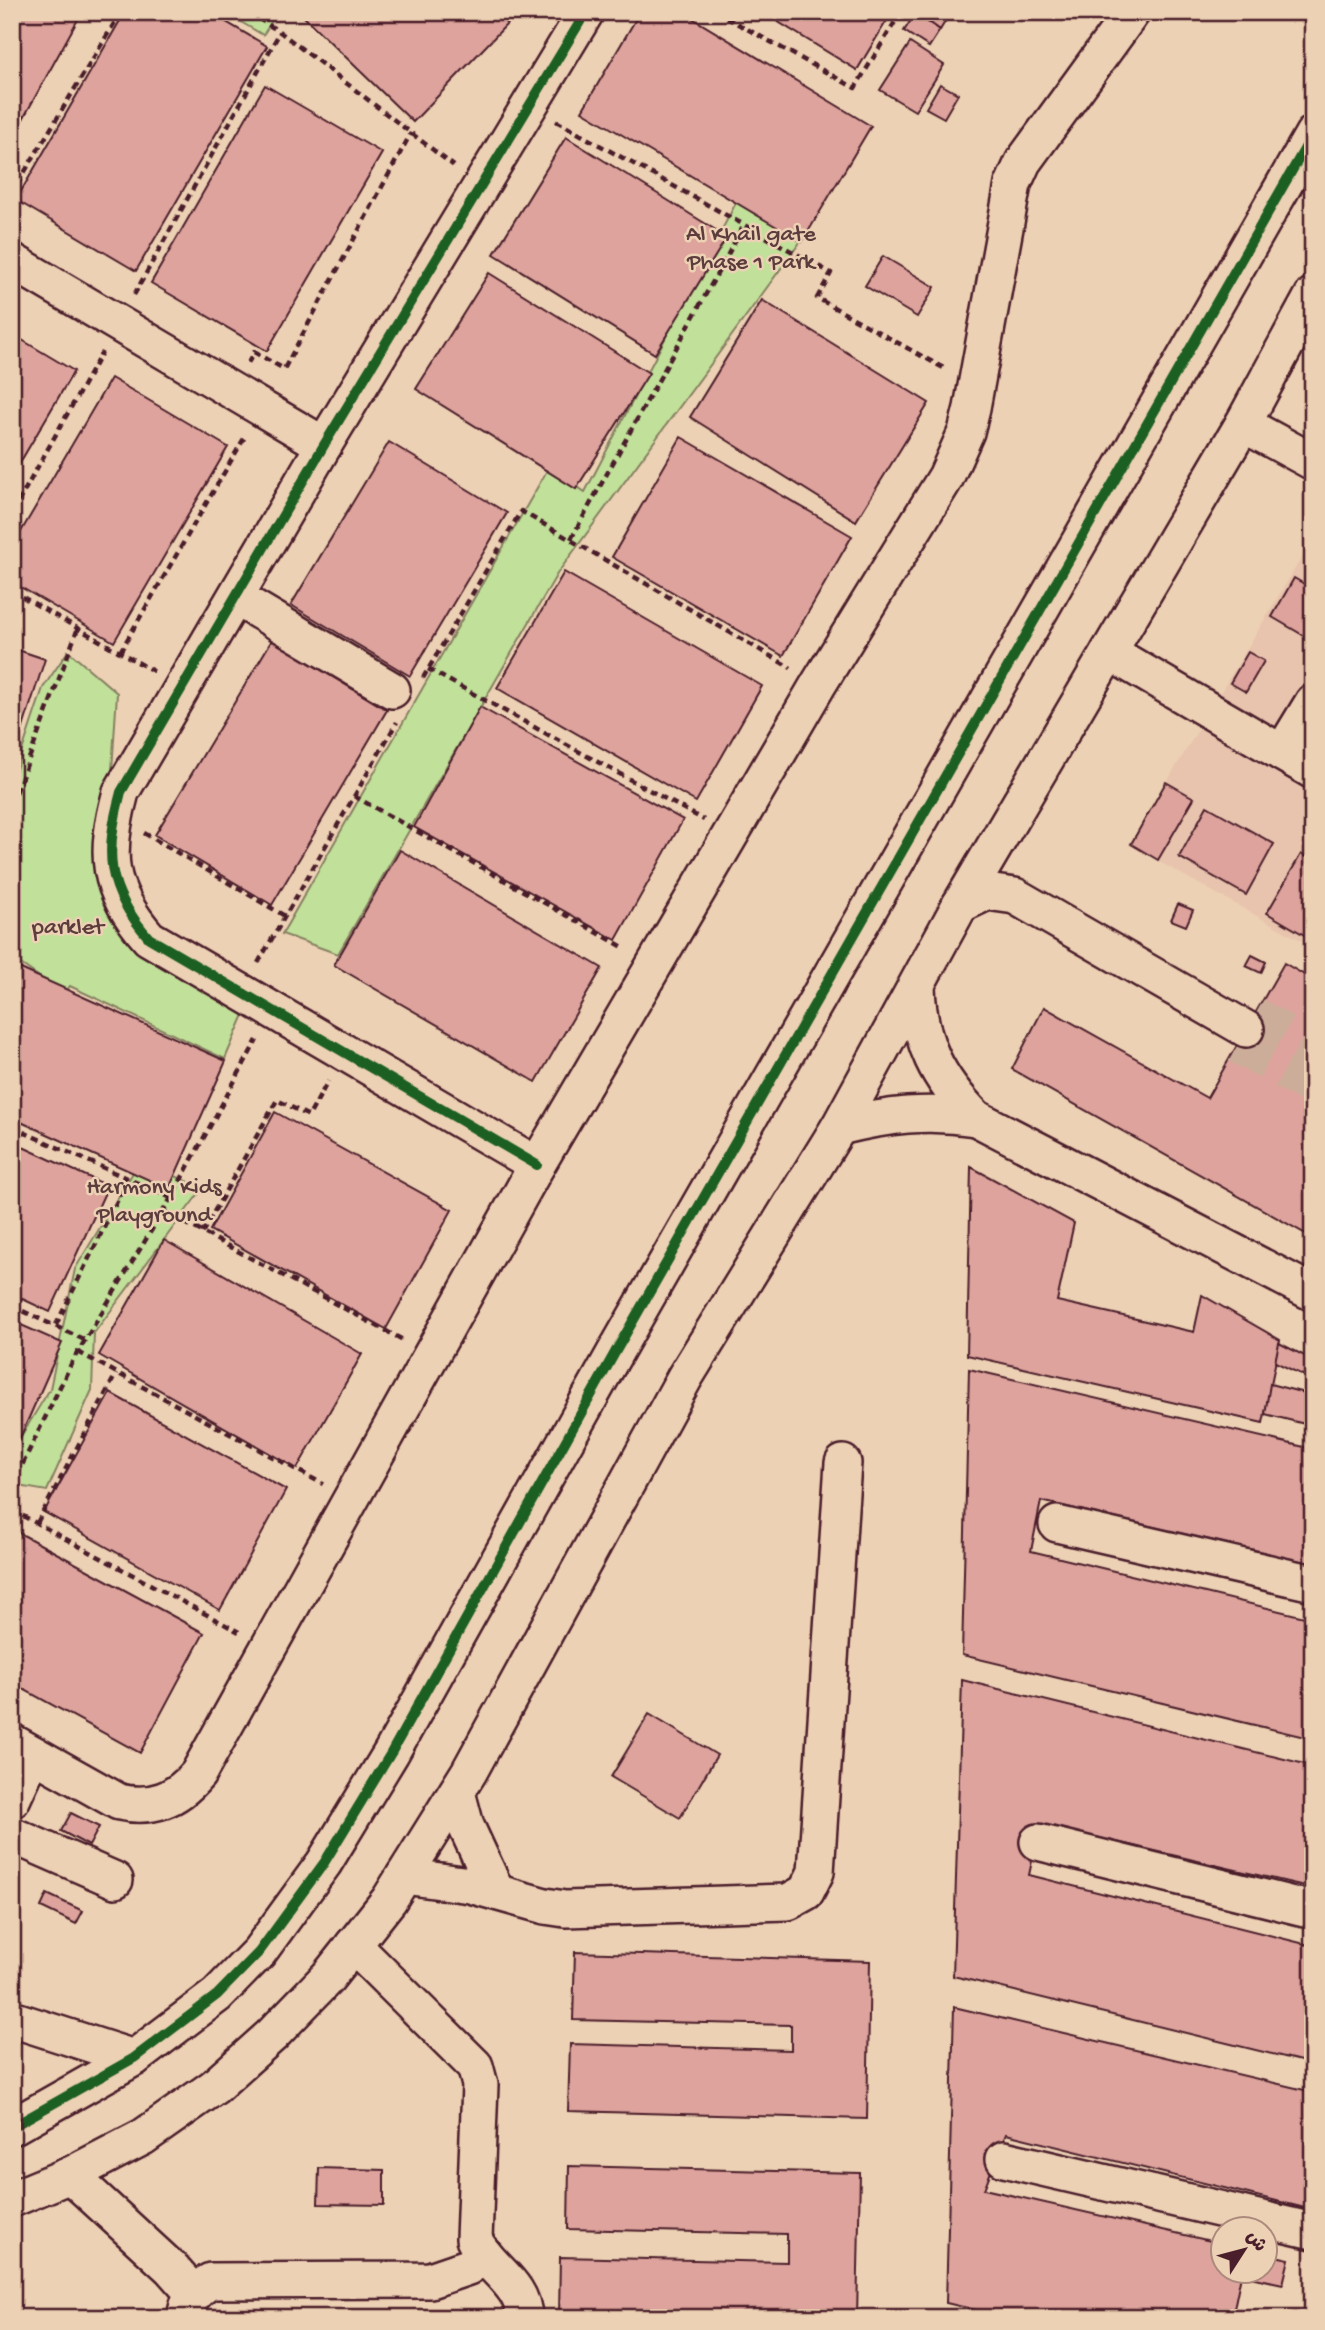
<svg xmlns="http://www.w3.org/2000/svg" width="1325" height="2330" viewBox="0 0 1325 2330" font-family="'Gochi Hand','Playpen Sans Arabic',sans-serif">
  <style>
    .built { fill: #e8c3ad }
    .green { fill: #c1e099; stroke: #868062; stroke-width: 2 }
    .building { fill: #dda39c; stroke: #4a1f2b; stroke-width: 2 }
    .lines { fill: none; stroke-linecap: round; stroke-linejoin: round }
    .minor-tunnel { stroke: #ccad99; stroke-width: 35; stroke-dasharray: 35 18; stroke-linecap: butt }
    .minor-casing { stroke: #4a1f2b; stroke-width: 40 }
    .path { stroke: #4a1f2b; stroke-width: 4.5; stroke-dasharray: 7 5; stroke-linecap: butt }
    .minor { stroke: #edd1b4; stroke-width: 35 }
    .cycleway-casing { stroke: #edd1b4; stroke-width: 15 }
    .cycleway { stroke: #1b5e20; stroke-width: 10 }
    .labels { text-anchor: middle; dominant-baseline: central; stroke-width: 5; stroke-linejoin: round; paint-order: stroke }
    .park-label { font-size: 24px; fill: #5c3c3c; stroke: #edd1b4 }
  </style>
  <rect width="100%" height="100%" fill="#edd1b4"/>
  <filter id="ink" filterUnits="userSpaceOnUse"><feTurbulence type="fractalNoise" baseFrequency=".0143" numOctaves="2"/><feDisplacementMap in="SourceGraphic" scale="14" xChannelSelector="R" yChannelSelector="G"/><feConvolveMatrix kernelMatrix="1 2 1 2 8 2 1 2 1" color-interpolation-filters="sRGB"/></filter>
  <g filter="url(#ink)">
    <path class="built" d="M1313 539V947L1129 845Z"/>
    <g class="green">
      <path d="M224 12H278L263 35Z"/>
      <path d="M740 195 801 241 557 574 338 954 282 934 549 467 585 492Z"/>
      <path d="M68 651 117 693 107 848 115 900 246 1010 225 1059 70 986 64 994 12 958V781L43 688Z"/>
      <path d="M140 1161 203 1188 94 1333 92 1390 47 1491 12 1485V1451L50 1389 75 1269Z"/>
    </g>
    <g class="building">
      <path d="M12 12H82L12 139Z"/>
      <path d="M125 12H209L267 46 136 271 16 200Z"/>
      <path d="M299 12H494L507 24 413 122Z"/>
      <path d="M640 12H682L871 126 802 242 582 111Z"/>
      <path d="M762 12H892L857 70Z"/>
      <path d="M916 12H951L940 30Z"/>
      <path d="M915 14 940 30 929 47 904 31Z"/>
      <path d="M910 43 944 65 915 111 880 90Z"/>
      <path d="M940 84 958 94 944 118 926 108Z"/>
      <path d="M265 85 382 153 267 351 151 283Z"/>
      <path d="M566 137 727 237 655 354 494 254Z"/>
      <path d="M883 256 935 287 917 317 865 286Z"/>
      <path d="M489 273 649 373 576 489 416 389Z"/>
      <path d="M762 300 929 403 856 521 690 417Z"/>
      <path d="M12 334 74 371 12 476Z"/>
      <path d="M111 378 228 447 114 642 12 582V547Z"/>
      <path d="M681 437 852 536 783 656 612 557Z"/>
      <path d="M389 442 507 513 410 676 291 605Z"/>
      <path d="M564 572 762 686 696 802 497 688Z"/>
      <path d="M1294 578 1313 589V641L1272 617Z"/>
      <path d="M272 640 387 710 272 905 155 835Z"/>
      <path d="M12 648 45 659 12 762Z"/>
      <path d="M1248 652 1264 661 1246 692 1230 683Z"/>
      <path d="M480 707 683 820 616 940 414 827Z"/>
      <path d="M1166 782 1194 798 1158 860 1131 844Z"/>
      <path d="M1207 806 1274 844 1246 895 1179 857Z"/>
      <path d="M400 850 602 968 536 1082 334 965Z"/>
      <path d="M1301 854 1313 861V940L1267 913Z"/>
      <path d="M1178 904 1193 910 1186 926 1171 920Z"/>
      <path d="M1252 955 1266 962 1261 973 1246 966Z"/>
      <path d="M1284 963 1313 980V1238L1012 1069 1044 1007 1207 1098Z"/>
      <path d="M12 965 226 1061 169 1189 12 1118Z"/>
      <path d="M275 1112 452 1210 386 1329 210 1230Z"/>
      <path d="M12 1142 108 1186 50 1312 12 1294Z"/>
      <path d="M971 1167 1074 1223 1057 1301 1194 1332 1202 1295 1280 1340 1263 1423 967 1355Z"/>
      <path d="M164 1240 362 1354 297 1469 99 1355Z"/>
      <path d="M12 1321 62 1343 12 1456Z"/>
      <path d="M1279 1343 1313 1360V1380L1275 1362Z"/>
      <path d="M969 1369 1313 1449V1564L1041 1501 1031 1551 1313 1619V1739L962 1655Z"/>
      <path d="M1270 1384 1312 1395 1305 1424 1265 1414Z"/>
      <path d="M110 1393 286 1490 220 1610 44 1512Z"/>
      <path d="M12 1529 204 1633 140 1753 12 1683Z"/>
      <path d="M962 1680 1313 1766V1888L1040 1824 1029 1875 1313 1946V2064L953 1976Z"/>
      <path d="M649 1714 717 1755 680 1818 611 1777Z"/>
      <path d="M71 1813 99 1827 89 1846 61 1831Z"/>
      <path d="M47 1894 83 1911 76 1924 41 1907Z"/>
      <path d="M575 1952 870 1961 867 2119 568 2111 570 2044 791 2050V2025L573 2020Z"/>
      <path d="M954 2007 1313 2092V2210L1006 2134 984 2189 1224 2244V2270H1242L1232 2318H1010L946 2303Z"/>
      <path d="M569 2166 860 2173 857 2318H559L560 2257 787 2262V2234L568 2229Z"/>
      <path d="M319 2168 384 2170V2205L318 2204Z"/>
      <path d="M1266 2254 1289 2259 1283 2284 1241 2275 1242 2270H1266Z"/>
    </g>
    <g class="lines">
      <g class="minor-tunnel">
        <path d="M1255 1015 1313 1048"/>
        <path d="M1237 1046 1313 1088"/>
      </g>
      <defs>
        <g id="minor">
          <path d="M12 261 324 445"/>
          <path d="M1243 424 1313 462"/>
          <path d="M237 598 392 690"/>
          <path d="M1109 652 1313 771"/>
          <path d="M1282 753 1313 702"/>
          <path d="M960 905 987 892 1015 896 1246 1029"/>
          <path d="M917 987C919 1043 937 1078 976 1118L1313 1293"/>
          <path d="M839 1127C887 1115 928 1110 976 1118"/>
          <path d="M537 1165 149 938C106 889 104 854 121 792L324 445 586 12"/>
          <path d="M1057 1524 1313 1583"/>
          <path d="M12 1742 119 1802C152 1809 176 1800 198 1774L537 1165 818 685 946 477 966 432 972 408 1013 184 1023 162 1132 12"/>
          <path d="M457 1792 466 1826 496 1891"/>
          <path d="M12 1800 33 1754"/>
          <path d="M12 1835 115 1880"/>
          <path d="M1038 1842 1313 1910"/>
          <path d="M404 1876 470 1885 545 1906 565 1909 788 1902 806 1892 816 1872 843 1463"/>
          <path d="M353 1945 475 2066 480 2085 474 2239C487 2268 524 2283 524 2318"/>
          <path d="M12 2019 134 2058"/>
          <path d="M12 2127 134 2058 217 1995 259 1952 324 1863 391 1753 617 1349 1313 134"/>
          <path d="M1004 2159 1313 2231"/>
          <path d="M70 2175 171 2268 194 2294"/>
          <path d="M12 2199 70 2175 143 2137 214 2087 272 2035 328 1977 389 1900 469 1772 685 1377 839 1127 960 905 1243 424 1313 295"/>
          <path d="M186 2318C186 2300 196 2289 211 2281L430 2280 468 2267 485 2256"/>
        </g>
      </defs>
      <use href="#minor" class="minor-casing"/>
      <g class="path">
        <path d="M248 12 280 32 454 166"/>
        <path d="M716 12 855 88 901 12"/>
        <path d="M556 121 831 273 817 298 947 370"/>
        <path d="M12 193 121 12"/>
        <path d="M134 295 280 32"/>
        <path d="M248 363 254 352 284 369 411 133"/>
        <path d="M12 513 102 352"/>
        <path d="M571 539 744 225"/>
        <path d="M12 591 155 672"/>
        <path d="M120 652 246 435"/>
        <path d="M428 669 704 820"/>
        <path d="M423 678 521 511 791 668"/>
        <path d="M354 796 625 948"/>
        <path d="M12 804 78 628"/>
        <path d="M144 833 285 916"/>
        <path d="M258 963 397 722"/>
        <path d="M12 1127 171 1198"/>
        <path d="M163 1211 403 1340"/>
        <path d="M202 1233 277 1100 309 1116 328 1081"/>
        <path d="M12 1306 85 1340"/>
        <path d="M56 1325 127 1181"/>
        <path d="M78 1352 323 1484"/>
        <path d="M12 1486 73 1360 171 1198 257 1040"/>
        <path d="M12 1510 239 1632"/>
        <path d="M37 1523 116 1374"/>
      </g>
      <use href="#minor" class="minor"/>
      <defs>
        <g id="cycleway">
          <path d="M537 1165 149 938C106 889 104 854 121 792L324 445 586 12"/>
          <path d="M12 2127 134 2058 217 1995 259 1952 324 1863 391 1753 617 1349 1313 134"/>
        </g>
      </defs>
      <use href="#cycleway" class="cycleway-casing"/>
      <use href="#cycleway" class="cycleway"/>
    </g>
  </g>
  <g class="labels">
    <g class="park-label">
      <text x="751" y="235">Al Khail gate<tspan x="751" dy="28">Phase 1 Park</tspan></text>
      <text x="68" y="928">parklet</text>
      <text x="154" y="1188">Harmony Kids<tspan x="154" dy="28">Playground</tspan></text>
    </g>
  </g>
  <rect width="1325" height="2330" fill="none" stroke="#edd1b4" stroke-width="42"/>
  <rect x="21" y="21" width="1283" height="2288" fill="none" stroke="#4a1f2b" stroke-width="2.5" filter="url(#ink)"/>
  <g transform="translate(1244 2250) rotate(54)"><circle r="33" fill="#edd1b4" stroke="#ac8a7d" stroke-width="2"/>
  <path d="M0-5L12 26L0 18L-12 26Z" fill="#4a1f2b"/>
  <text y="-10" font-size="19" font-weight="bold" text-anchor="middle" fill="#4a1f2b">ش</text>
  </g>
</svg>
